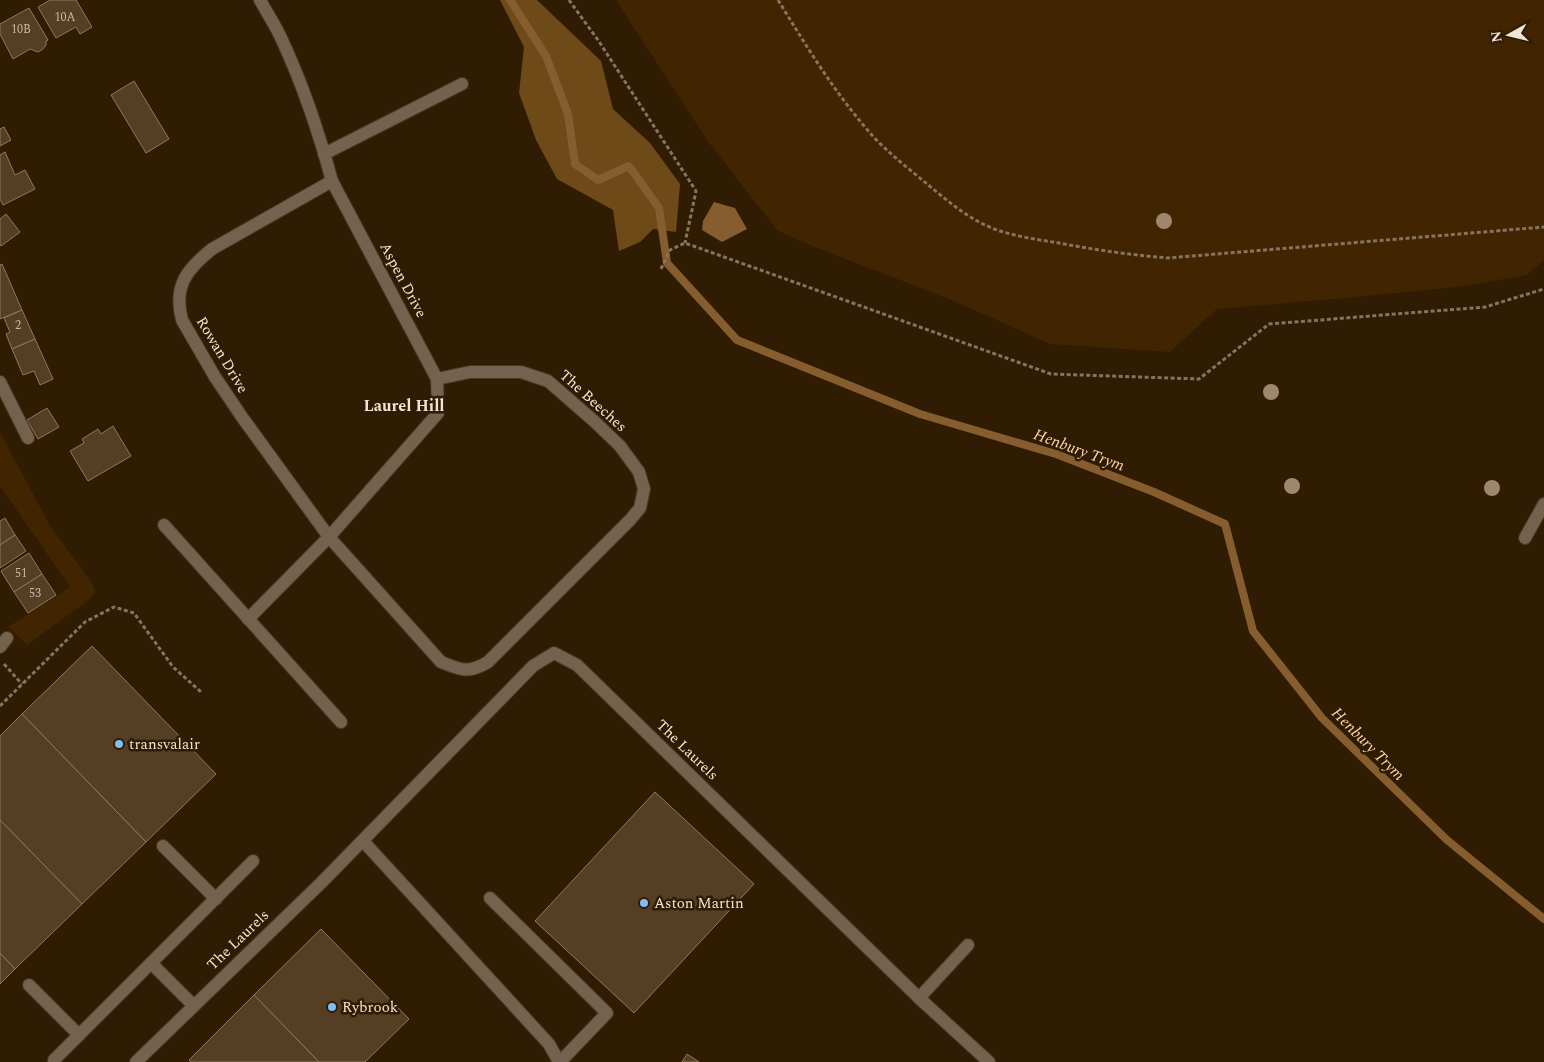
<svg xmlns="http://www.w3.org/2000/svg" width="1544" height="1062" viewBox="0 0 1544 1062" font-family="Spectral,serif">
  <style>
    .green { fill: #412400 }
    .forest { fill: #6f4a19 }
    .water { fill: #855d2e }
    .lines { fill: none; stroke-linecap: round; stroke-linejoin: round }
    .stream { stroke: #855d2e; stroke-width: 8 }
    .building { fill: #543e24; stroke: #90785d }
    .minor-casing { stroke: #4b3821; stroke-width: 14 }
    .path { stroke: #857460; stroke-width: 3; stroke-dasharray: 4 2.5; stroke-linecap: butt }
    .minor { stroke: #74624f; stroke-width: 12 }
    .tree { fill: #9e876e }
    .poi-dot { fill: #80bdfa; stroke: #301c03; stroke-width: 2 }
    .labels { text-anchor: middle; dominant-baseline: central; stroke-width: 5; stroke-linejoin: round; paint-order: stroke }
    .number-label { font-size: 12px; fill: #cabaaa }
    .street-label { font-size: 15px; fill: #f2e4d6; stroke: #301c03 }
    .poi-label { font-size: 15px; fill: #f2e4d6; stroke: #301c03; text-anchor: start }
    .neighbourhood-label { font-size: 16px; font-weight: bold; fill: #f2e4d6; stroke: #301c03 }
    .water-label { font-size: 16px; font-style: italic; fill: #fdd8b0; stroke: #301c03 }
  </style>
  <rect width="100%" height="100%" fill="#301c03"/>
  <g class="green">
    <path d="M616 0H1544V260L1527 275 1457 287 1356 297 1217 309 1170 352 1050 344 954 301 817 248 778 231 709 143Z"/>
    <path d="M0 432 49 524 93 585 95 592 90 599 27 645 8 627 70 587 0 486Z"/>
  </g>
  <path class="forest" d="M500 0H537L601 61 613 109 650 143 680 184 676 232 653 229 640 242 619 251 613 210 557 179 536 140 519 93 524 47Z"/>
  <path class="water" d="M714 202 735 208 747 229 722 242 702 230 703 221Z"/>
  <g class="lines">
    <path class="stream" d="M510 0 546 56 568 114 575 164 598 180 629 166 659 208 667 263 737 340 920 414 1056 454 1154 492 1225 524 1253 631 1322 718 1447 840 1544 919"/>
  </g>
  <g class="building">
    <path d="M50 0H76L92 27 80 34 76 27 56 38 38 7Z"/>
    <path d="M29 8 48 40 46 41V45L43 49 38 52 30 49 13 59 0 34V24Z"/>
    <path d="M134 81 169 139 146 153 111 95Z"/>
    <path d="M4 127 11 140 0 146V129Z"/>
    <path d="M5 152 15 175 25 170 35 189 3 205 0 199V155Z"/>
    <path d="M6 214 20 232 1 246 0 245V219Z"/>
    <path d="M2 264 22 310 0 319V265Z"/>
    <path d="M22 310 35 339 12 349 6 334 10 332 4 318Z"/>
    <path d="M35 339 53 379 40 385 34 371 23 375 12 349Z"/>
    <path d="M47 408 59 427 38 439 27 420Z"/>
    <path d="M113 426 131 456 88 481 70 451 84 443 82 439 98 429 101 434Z"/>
    <path d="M5 518 15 535 0 545V521Z"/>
    <path d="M15 535 26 551 0 568V545Z"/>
    <path d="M29 553 42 574 14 592 1 571Z"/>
    <path d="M42 574 56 595 28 613 14 592Z"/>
    <path d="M92 646 216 774 146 842 22 714Z"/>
    <path d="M22 714 146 842 82 904 0 820V736Z"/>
    <path d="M655 792 754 884 634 1013 535 921Z"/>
    <path d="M0 820 82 904 15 969 0 953Z"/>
    <path d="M321 929 409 1019 365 1062H319L254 995Z"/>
    <path d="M0 953 15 969 0 984Z"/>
    <path d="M254 995 319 1062H191L189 1060Z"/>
    <path d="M687 1054 699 1062H682Z"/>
  </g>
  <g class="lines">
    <defs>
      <g id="minor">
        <path d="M324 154 462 84"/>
        <path d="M332 181 212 249C187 269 173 286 182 320L215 377 242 417 329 537 441 662C461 670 468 674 488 662L630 520 640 508 644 489 639 472 620 446 594 421 548 381 521 372H470L437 379"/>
        <path d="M0 382 28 438"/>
        <path d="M164 525 341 722"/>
        <path d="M1525 538 1544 504"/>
        <path d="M248 619 329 537 438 413 437 379 332 181C319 133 303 85 282 40 276 26 267 13 260 0"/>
        <path d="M0 647 7 638"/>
        <path d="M363 841 549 1044 559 1062"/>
        <path d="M163 846 216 899"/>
        <path d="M490 898 607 1013 560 1062"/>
        <path d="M151 963 194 1006"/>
        <path d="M29 985 79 1035"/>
        <path d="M919 998 968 945"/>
        <path d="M54 1060 253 861"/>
        <path d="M136 1062 322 882 533 666 554 653 577 665 919 998 989 1062"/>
      </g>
    </defs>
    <use href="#minor" class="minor-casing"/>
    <g class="path">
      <path d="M569 0 598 40 696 191 685 243"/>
      <path d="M778 0C807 47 834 92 871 134 887 152 908 168 927 184 949 202 972 222 1000 231 1019 237 1040 240 1059 243 1095 250 1132 255 1168 258L1544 227"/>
      <path d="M661 269 670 250 685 243 1051 374 1199 379 1269 324 1485 307 1544 289"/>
      <path d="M4 664 22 684"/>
      <path d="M0 706 85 622 114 607 134 613 173 667 201 692"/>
    </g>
    <use href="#minor" class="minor"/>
  </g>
  <g class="tree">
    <circle cx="1164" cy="221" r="8"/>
    <circle cx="1271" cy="392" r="8"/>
    <circle cx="1292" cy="486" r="8"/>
    <circle cx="1492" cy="488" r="8"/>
  </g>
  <g class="poi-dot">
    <circle cx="119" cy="744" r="5"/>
    <circle cx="644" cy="903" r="5"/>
    <circle cx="332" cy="1007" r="5"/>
  </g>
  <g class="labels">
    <g class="number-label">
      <text x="65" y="17">10A</text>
      <text x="21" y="29">10B</text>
      <text x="18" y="325">2</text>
      <text x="21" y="573">51</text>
      <text x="35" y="593">53</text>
    </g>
    <g class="street-label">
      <text transform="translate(403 280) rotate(62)">Aspen Drive</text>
      <text transform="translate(222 355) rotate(59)">Rowan Drive</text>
      <text transform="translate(593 401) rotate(42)">The Beeches</text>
      <text transform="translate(687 750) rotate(44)">The Laurels</text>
      <text transform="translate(238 940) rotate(-44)">The Laurels</text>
    </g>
    <g class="poi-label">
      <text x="129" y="744">transvalair</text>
      <text x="654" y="903">Aston Martin</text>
      <text x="342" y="1007">Rybrook</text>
    </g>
    <g class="neighbourhood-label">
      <text x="404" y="406">Laurel Hill</text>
    </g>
    <g class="water-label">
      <text transform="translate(1079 450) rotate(20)">Henbury Trym</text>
      <text transform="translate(1368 744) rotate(45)">Henbury Trym</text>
    </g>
  </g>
  <g transform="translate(1509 35) rotate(262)" stroke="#301c03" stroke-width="4" paint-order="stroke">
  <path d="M0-4L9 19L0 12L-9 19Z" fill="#f2e4d6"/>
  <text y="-8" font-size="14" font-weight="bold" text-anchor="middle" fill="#f2e4d6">N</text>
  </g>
</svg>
